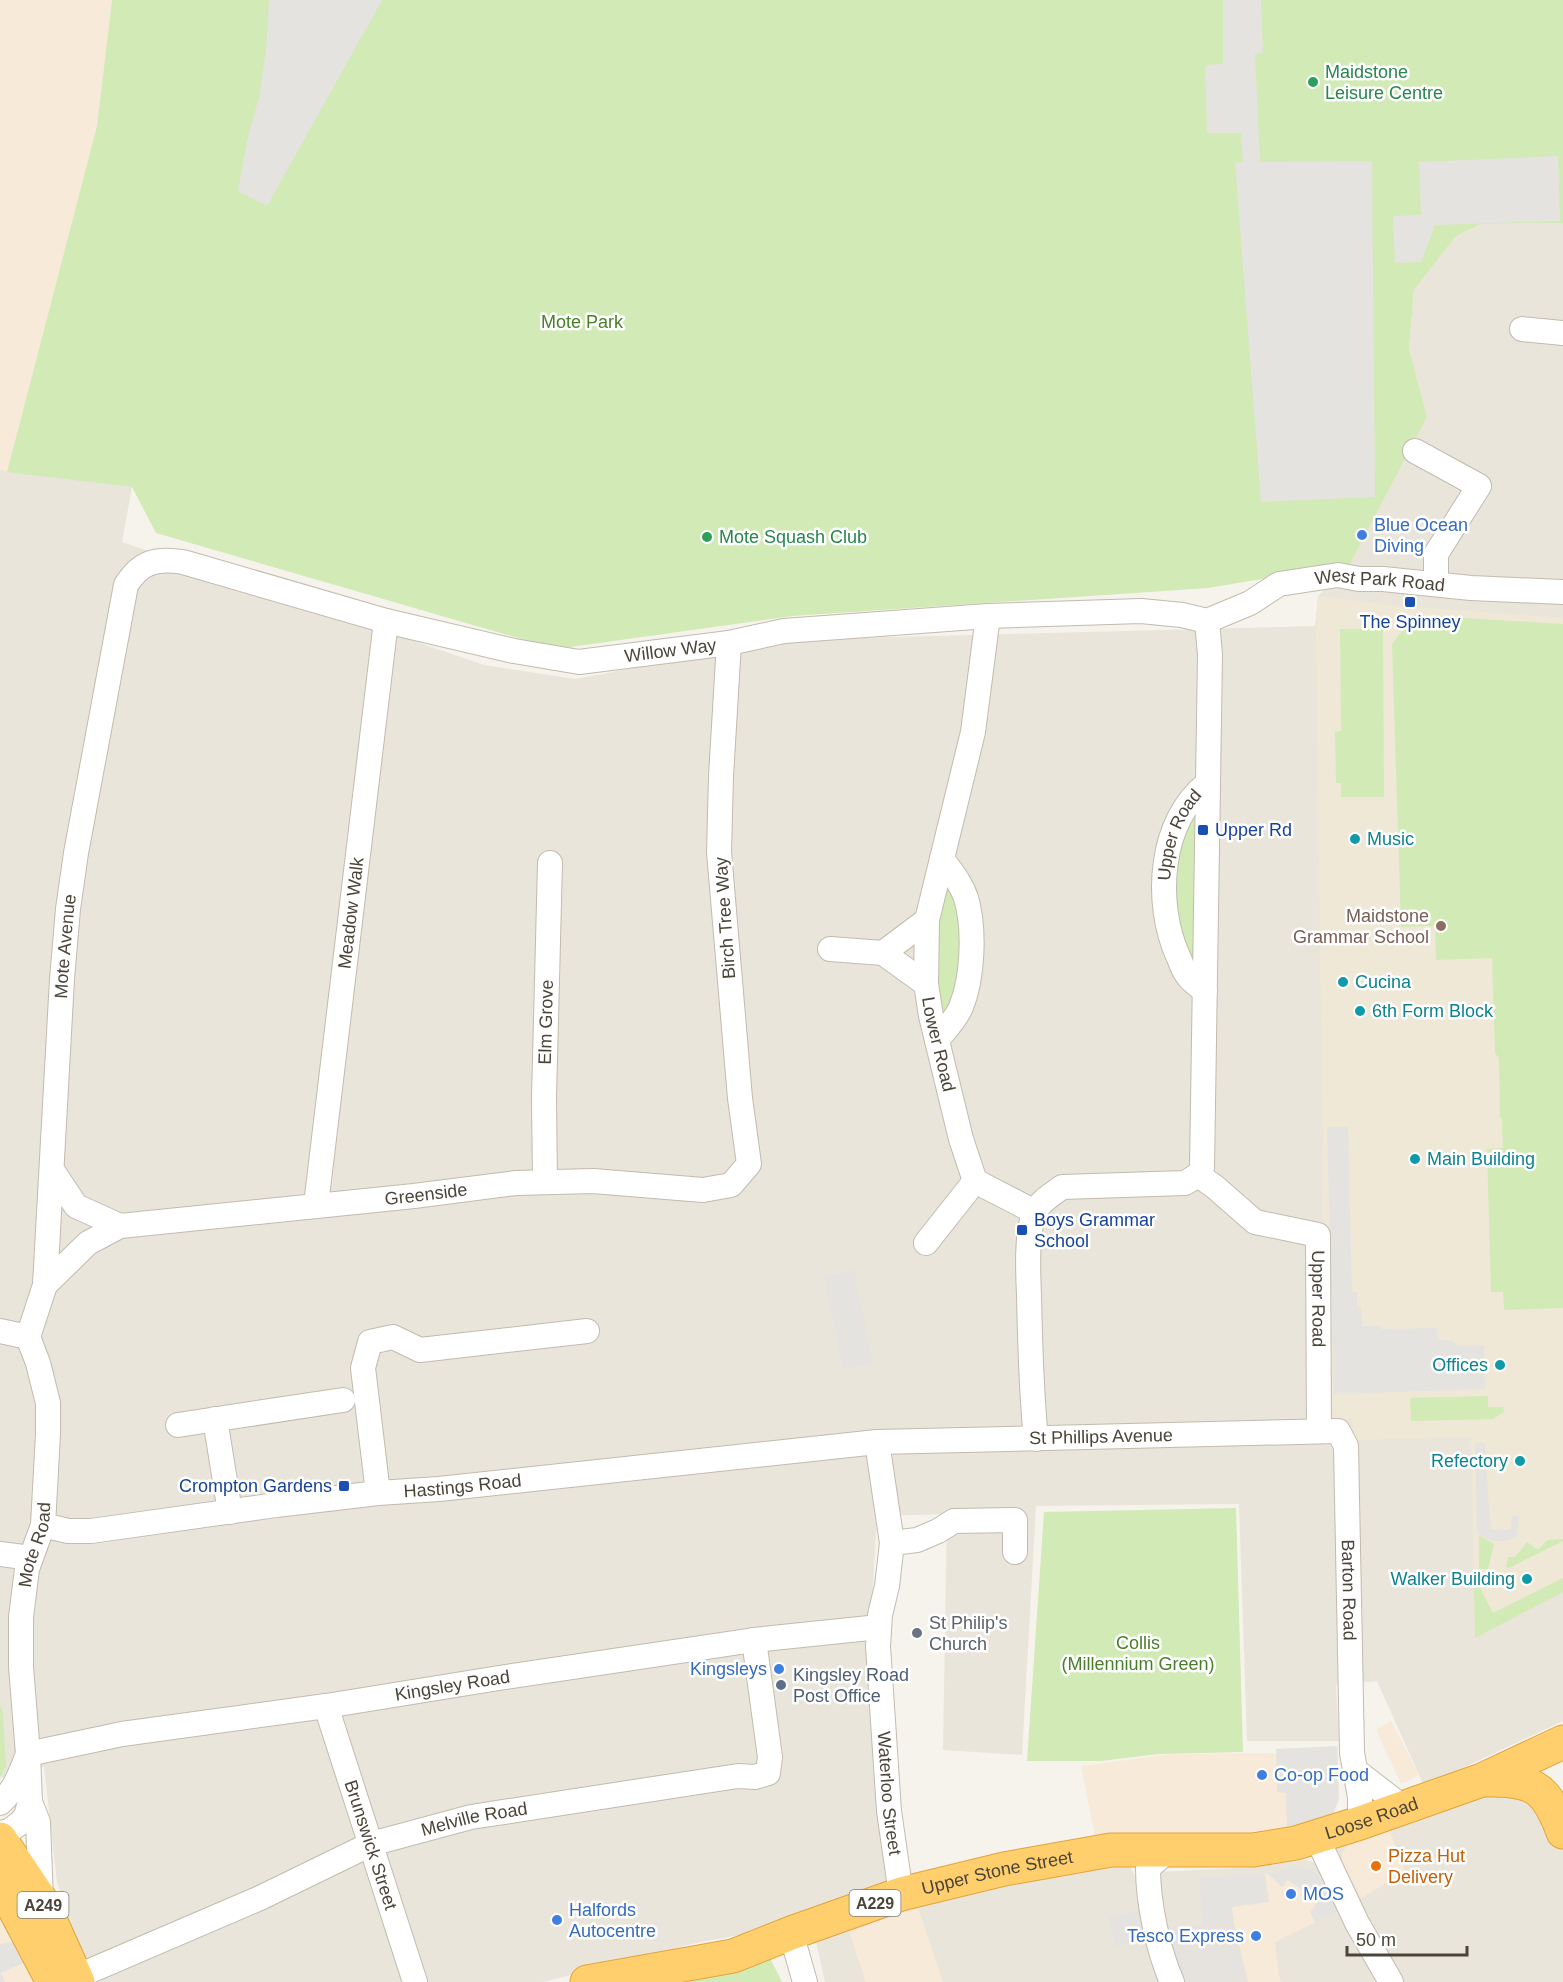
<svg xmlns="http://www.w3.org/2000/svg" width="1563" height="1982" viewBox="0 0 1563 1982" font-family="Arial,sans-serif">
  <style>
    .residential { fill: #eae5da }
    .commercial { fill: #f7ead8 }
    .industrial { fill: #e6e2dd }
    .education { fill: #efe8d6 }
    .green { fill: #d2eab5 }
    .parking { fill: #e5e3e0 }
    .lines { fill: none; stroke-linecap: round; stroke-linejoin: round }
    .minor-casing { stroke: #c2bbae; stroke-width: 26 }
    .highway-casing { stroke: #e0a43c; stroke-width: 35 }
    .minor { stroke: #fff; stroke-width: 24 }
    .highway { stroke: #ffcf6e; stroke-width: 33 }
    .leisure-dot { fill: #2e9e5b; stroke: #fff; stroke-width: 2 }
    .shop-dot { fill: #3f7fe0; stroke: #fff; stroke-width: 2 }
    .transit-dot { fill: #1a4fb4; stroke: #fff; stroke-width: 2 }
    .culture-dot { fill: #0f9aa8; stroke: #fff; stroke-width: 2 }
    .education-dot { fill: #8d6e63; stroke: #fff; stroke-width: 2 }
    .worship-dot { fill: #6b7280; stroke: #fff; stroke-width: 2 }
    .service-dot { fill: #5c6f8a; stroke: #fff; stroke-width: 2 }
    .food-dot { fill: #e8710a; stroke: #fff; stroke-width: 2 }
    .labels { text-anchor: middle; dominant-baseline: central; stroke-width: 5; stroke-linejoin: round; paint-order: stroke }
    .shield { fill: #fff; stroke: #817c74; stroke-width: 1.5 }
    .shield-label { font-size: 16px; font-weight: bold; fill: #4b4439 }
    .leisure-label { font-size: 18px; fill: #27864d; stroke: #fff; text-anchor: start }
    .park-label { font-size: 18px; fill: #4a7f2a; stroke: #fff }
    .shop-label { font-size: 18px; fill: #366cbe; stroke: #fff; text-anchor: start }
    .street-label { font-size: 18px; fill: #4b4439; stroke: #fff }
    .transit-label { font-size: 18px; fill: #164399; stroke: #fff; text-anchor: start }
    .culture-label { font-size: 18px; fill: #0d838f; stroke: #fff; text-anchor: start }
    .education-label { font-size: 18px; fill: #785e54; stroke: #fff; text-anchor: end }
    .worship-label { font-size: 18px; fill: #5b616d; stroke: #fff; text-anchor: start }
    .service-label { font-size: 18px; fill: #4e5e75; stroke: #fff; text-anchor: start }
    .food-label { font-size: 18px; fill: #c56008; stroke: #fff; text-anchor: start }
  </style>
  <rect width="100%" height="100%" fill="#f6f3ec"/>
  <g class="residential">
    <path d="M1563 223V1721L1424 1786 1377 1681 1336 1685 1339 1741H1247L1239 1504 1036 1506 1022 1755 943 1750 947 1514 877 1516 869 1652 890 1880 767 1930 696 1943 543 1982H89L57 1882 44 1767 0 1778V469L132 487 122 542 484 665 576 679 782 640 1315 626 1318 596 1350 564 1427 417 1409 348 1414 290 1456 236 1481 224Z"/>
    <path d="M1519 1788 1563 1802V1982H825L814 1933 941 1896 1128 1863 1138 1882 1158 1872 1255 1867 1304 1860 1329 1865 1344 1837 1479 1796Z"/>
  </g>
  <g class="commercial">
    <path d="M0 0H112L97 126 7 472 0 469Z"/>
    <path d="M1391 1721 1419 1775 1401 1784 1377 1732V1729Z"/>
    <path d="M1337 1746 1339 1799 1287 1841 1097 1846 1081 1766 1171 1754 1276 1753V1749Z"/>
    <path d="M1388 1826 1405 1872 1361 1898 1342 1863V1854L1349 1842Z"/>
    <path d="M1294 1867 1311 1870 1319 1875 1339 1911 1275 1942 1279 1976 1281 1982H1180L1163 1929 1202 1926 1199 1878 1265 1874Z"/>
    <path d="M918 1908 943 1982H866L849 1931Z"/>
    <path d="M0 1910 45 1982H0Z"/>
  </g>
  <path class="industrial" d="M1234 1923 1248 1982H1180L1163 1929Z"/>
  <path class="education" d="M1318 596 1399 606 1563 618V1592L1475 1638 1471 1437 1357 1440 1351 1419 1326 1418 1316 626Z"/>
  <g class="green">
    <path d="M112 0H1563V223L1481 224 1456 236 1414 290 1409 348 1427 417 1350 564 1208 588 793 616 556 649 156 533 132 487 7 472 97 126Z"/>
    <path d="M1414 615 1563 624V1308L1504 1310 1503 1292H1491L1487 1149 1503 1148 1502 1119 1500 1117 1499 1058 1495 1053 1492 958 1436 960 1435 926 1401 927 1392 644Z"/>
    <path d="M1340 629H1383L1384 797H1341V783H1336L1335 732 1341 731Z"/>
    <path d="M1197 809 1196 969 1174 929 1173 854Z"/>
    <path d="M943 887H952L959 915 960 974 948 1015H941L934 942Z"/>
    <path d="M1488 1396V1407H1503L1504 1412 1493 1419 1411 1421 1410 1398Z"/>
    <path d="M1236 1508 1243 1752 1159 1754 1101 1761H1027L1044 1512Z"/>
    <path d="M1479 1535 1494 1544 1488 1569H1479Z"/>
    <path d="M1563 1539V1541L1509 1568 1506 1567 1508 1557H1515L1527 1542 1538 1550 1547 1540Z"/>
    <path d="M1563 1578V1592L1475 1638 1474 1588 1479 1586 1493 1613Z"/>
    <path d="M0 1705 3 1712 6 1767 0 1777Z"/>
    <path d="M770 1958 782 1982H662Z"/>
  </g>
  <g class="parking">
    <path d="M269 0H382L267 206 238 191 249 132 259 98 266 51Z"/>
    <path d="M1223 0H1261L1263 53 1255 54 1260 162 1372 161 1375 497 1261 502 1235 163 1243 162 1241 133H1207L1205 65 1223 64Z"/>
    <path d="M1558 156 1560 221 1435 225 1421 262 1395 263 1393 216 1421 215 1419 162Z"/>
    <path d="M1327 1127H1348L1352 1292H1357V1307H1361L1362 1326H1381V1329L1437 1328 1438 1340H1451L1458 1346 1484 1345 1485 1389 1334 1394Z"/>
    <path d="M854 1270 873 1363 843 1369 824 1276Z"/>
    <path d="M1475 1443H1485L1490 1525 1492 1529 1508 1530 1511 1528 1512 1516H1519L1517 1537 1503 1541H1496L1489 1540 1477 1532Z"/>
    <path d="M1337 1746 1339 1799 1332 1817 1287 1830 1286 1793 1277 1792 1276 1749Z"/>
    <path d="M1294 1867 1311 1870 1319 1875 1339 1911 1315 1923 1310 1912 1318 1901 1288 1880 1282 1887 1267 1873Z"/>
    <path d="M1265 1874 1269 1902 1232 1907 1234 1923 1202 1926 1199 1878Z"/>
    <path d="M1140 1911 1146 1940 1115 1946 1109 1917Z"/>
    <path d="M19 1941 26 1962 1 1973 5 1982H0V1944Z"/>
  </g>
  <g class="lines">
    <defs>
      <g id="minor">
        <path d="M1522 329 1563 333"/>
        <path d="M1415 451 1479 486 1436 554V584"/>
        <path id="s1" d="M988 616 973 732 927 920 926 984 931 1016 961 1139 975 1181 1035 1212"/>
        <path id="s2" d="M1207 621 1250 603 1279 584 1338 575 1359 579H1383L1471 588 1563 592"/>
        <path d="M830 949 883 953 926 984"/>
        <path d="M883 953 927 920"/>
        <path id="s3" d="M1205 991C1199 986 1192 982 1188 976 1183 971 1181 962 1178 956 1154 903 1159 820 1208 783"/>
        <path d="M937 1040C945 1030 956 1019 961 1007 973 978 975 928 966 898 961 883 951 871 942 859"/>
        <path d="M52 1170 76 1206 120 1226"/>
        <path id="s4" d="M1198 1175 1215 1187 1255 1222 1318 1235 1319 1431"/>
        <path id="s5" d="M545 1181 544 1098 550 863"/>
        <path id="s6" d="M316 1205 386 621"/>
        <path d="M926 1243 975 1181"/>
        <path id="s7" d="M45 1285 88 1243 120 1226 414 1196 516 1183 593 1181 703 1190 731 1185 749 1164 740 1098 719 852 721 776 729 643"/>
        <path d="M0 1331 28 1337"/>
        <path id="s8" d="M28 1337 45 1285 62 979 68 909 76 853 126 585C141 561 157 558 183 562L386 621 514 651 579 662 729 643 784 631 988 616 1141 611 1182 615 1207 621"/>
        <path d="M215 1419 230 1512"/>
        <path d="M178 1425 343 1400"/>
        <path d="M1036 1439C1031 1391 1030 1343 1029 1295 1028 1274 1026 1230 1035 1212 1040 1201 1053 1194 1062 1187L1185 1183 1198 1175 1202 1168 1210 655 1207 621"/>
        <path id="s9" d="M877 1442 892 1543 887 1586 880 1615 878 1646 889 1811 901 1894"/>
        <path d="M378 1493 363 1368 370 1342 393 1337 420 1350 587 1331"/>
        <path id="s10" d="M43 1525 68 1531H91L276 1505 378 1493 439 1489 877 1442 1338 1431 1346 1446 1352 1753 1360 1797V1823"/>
        <path d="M892 1543 917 1540 938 1531 954 1521 1015 1520V1552"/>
        <path d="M0 1554 31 1558"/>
        <path id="s11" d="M326 1706 415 1982"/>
        <path id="s12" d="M28 1754 122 1734 326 1706 499 1678 754 1640 879 1627"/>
        <path d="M1356 1771 1404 1808"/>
        <path d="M30 1802 38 1822 41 1900"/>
        <path d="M0 1803C13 1792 20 1775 26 1759"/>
        <path id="s13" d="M0 1833 9 1831 20 1823 26 1816 30 1802 28 1754 21 1667V1617L27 1569 43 1525 48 1434V1403L38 1363 28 1337"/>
        <path d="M1317 1838 1357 1923 1391 1982"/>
        <path d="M1169 1850 1148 1868C1148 1903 1158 1950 1172 1982"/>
        <path d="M791 1933 805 1982"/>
        <path id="s14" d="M76 1977 260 1898 371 1844 471 1817 738 1776 755 1777 768 1773 770 1757 754 1640"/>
      </g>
      <g id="highway">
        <path d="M1484 1780C1533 1779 1546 1786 1563 1832"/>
        <path d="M0 1839 42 1902 78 1982"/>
        <path d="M0 1881 53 1982"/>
        <path id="s15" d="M587 1982 733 1956 791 1933 901 1894 1004 1869 1111 1850H1253L1296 1843 1360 1823 1482 1780 1563 1742"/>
      </g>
    </defs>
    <use href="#minor" class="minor-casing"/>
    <use href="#highway" class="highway-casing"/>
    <use href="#minor" class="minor"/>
    <use href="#highway" class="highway"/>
  </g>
  <g class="leisure-dot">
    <circle cx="1313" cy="82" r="6"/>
    <circle cx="707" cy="537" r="6"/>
  </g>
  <g class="shop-dot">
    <circle cx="1362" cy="535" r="6"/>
    <circle cx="779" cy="1669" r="6"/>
    <circle cx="1262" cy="1775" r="6"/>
    <circle cx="1291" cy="1894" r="6"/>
    <circle cx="557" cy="1920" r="6"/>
    <circle cx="1256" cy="1936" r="6"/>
  </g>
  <g class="transit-dot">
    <rect x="1404" y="596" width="12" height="12" rx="3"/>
    <rect x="1197" y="824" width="12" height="12" rx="3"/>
    <rect x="1016" y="1224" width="12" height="12" rx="3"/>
    <rect x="338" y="1480" width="12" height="12" rx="3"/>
  </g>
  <g class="culture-dot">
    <circle cx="1355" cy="839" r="6"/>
    <circle cx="1343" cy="982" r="6"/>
    <circle cx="1360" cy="1011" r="6"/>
    <circle cx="1415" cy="1159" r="6"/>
    <circle cx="1500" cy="1365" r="6"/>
    <circle cx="1520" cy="1461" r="6"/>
    <circle cx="1527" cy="1579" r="6"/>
  </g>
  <circle class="education-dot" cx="1441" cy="926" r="6"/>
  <circle class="worship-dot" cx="917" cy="1633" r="6"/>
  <circle class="service-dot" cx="781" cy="1685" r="6"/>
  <circle class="food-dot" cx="1376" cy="1866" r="6"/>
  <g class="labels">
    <g class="shield">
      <rect x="849.5" y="1890" width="51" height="26" rx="4.5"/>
      <rect x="17.5" y="1892" width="51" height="26" rx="4.5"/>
    </g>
    <g class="shield-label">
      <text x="875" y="1903">A229</text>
      <text x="43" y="1905">A249</text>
    </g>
    <g class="leisure-label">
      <text x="1325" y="72">Maidstone<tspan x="1325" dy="21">Leisure Centre</tspan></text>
      <text x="719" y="537">Mote Squash Club</text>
    </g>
    <g class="park-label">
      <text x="582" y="322">Mote Park</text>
      <text x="1138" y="1643">Collis<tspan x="1138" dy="21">(Millennium Green)</tspan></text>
    </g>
    <g class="shop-label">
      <text x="1374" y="525">Blue Ocean<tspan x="1374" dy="21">Diving</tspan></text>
      <text x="767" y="1669" text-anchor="end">Kingsleys</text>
      <text x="1274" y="1775">Co-op Food</text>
      <text x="1303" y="1894">MOS</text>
      <text x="569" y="1910">Halfords<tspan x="569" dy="21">Autocentre</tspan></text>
      <text x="1244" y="1936" text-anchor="end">Tesco Express</text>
    </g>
    <g class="street-label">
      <text stroke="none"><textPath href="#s2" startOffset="183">West Park Road</textPath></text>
      <text stroke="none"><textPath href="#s8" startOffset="1328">Willow Way</textPath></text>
      <text stroke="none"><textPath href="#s3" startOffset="171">Upper Road</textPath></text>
      <text stroke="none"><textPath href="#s6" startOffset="294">Meadow Walk</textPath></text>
      <text transform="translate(725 918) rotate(-94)">Birch Tree Way</text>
      <text stroke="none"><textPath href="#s8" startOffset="394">Mote Avenue</textPath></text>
      <text stroke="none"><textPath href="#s5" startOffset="159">Elm Grove</textPath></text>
      <text stroke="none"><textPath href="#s1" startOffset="436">Lower Road</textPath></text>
      <text stroke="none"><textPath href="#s7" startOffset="404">Greenside</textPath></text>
      <text stroke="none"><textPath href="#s4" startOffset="202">Upper Road</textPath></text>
      <text stroke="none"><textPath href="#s10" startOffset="1064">St Phillips Avenue</textPath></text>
      <text stroke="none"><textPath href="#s10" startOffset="423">Hastings Road</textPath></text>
      <text stroke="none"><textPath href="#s13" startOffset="306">Mote Road</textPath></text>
      <text stroke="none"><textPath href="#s10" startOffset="1462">Barton Road</textPath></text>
      <text stroke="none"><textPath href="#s12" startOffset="430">Kingsley Road</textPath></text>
      <text stroke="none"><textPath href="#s9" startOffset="354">Waterloo Street</textPath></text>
      <text stroke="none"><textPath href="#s14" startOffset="430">Melville Road</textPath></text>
      <text stroke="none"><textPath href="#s15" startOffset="807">Loose Road</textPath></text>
      <text stroke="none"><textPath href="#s11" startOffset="146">Brunswick Street</textPath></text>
      <text stroke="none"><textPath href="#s15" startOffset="426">Upper Stone Street</textPath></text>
    </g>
    <g class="transit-label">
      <text x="1410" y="622" text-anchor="middle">The Spinney</text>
      <text x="1215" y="830">Upper Rd</text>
      <text x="1034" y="1220">Boys Grammar<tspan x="1034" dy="21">School</tspan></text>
      <text x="332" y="1486" text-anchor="end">Crompton Gardens</text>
    </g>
    <g class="culture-label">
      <text x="1367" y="839">Music</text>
      <text x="1355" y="982">Cucina</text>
      <text x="1372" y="1011">6th Form Block</text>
      <text x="1427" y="1159">Main Building</text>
      <text x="1488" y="1365" text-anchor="end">Offices</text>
      <text x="1508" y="1461" text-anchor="end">Refectory</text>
      <text x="1515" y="1579" text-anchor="end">Walker Building</text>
    </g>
    <g class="education-label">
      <text x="1429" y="916">Maidstone<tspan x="1429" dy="21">Grammar School</tspan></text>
    </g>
    <g class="worship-label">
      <text x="929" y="1623">St Philip's<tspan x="929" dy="21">Church</tspan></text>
    </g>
    <g class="service-label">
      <text x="793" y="1675">Kingsley Road<tspan x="793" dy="21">Post Office</tspan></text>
    </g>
    <g class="food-label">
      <text x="1388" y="1856">Pizza Hut<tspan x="1388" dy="21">Delivery</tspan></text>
    </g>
  </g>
  <path d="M1347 1946v9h120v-9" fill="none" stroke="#4b4439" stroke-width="3"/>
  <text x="1356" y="1946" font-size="18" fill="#4b4439" stroke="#ffffff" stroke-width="4.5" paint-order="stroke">50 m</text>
</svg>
